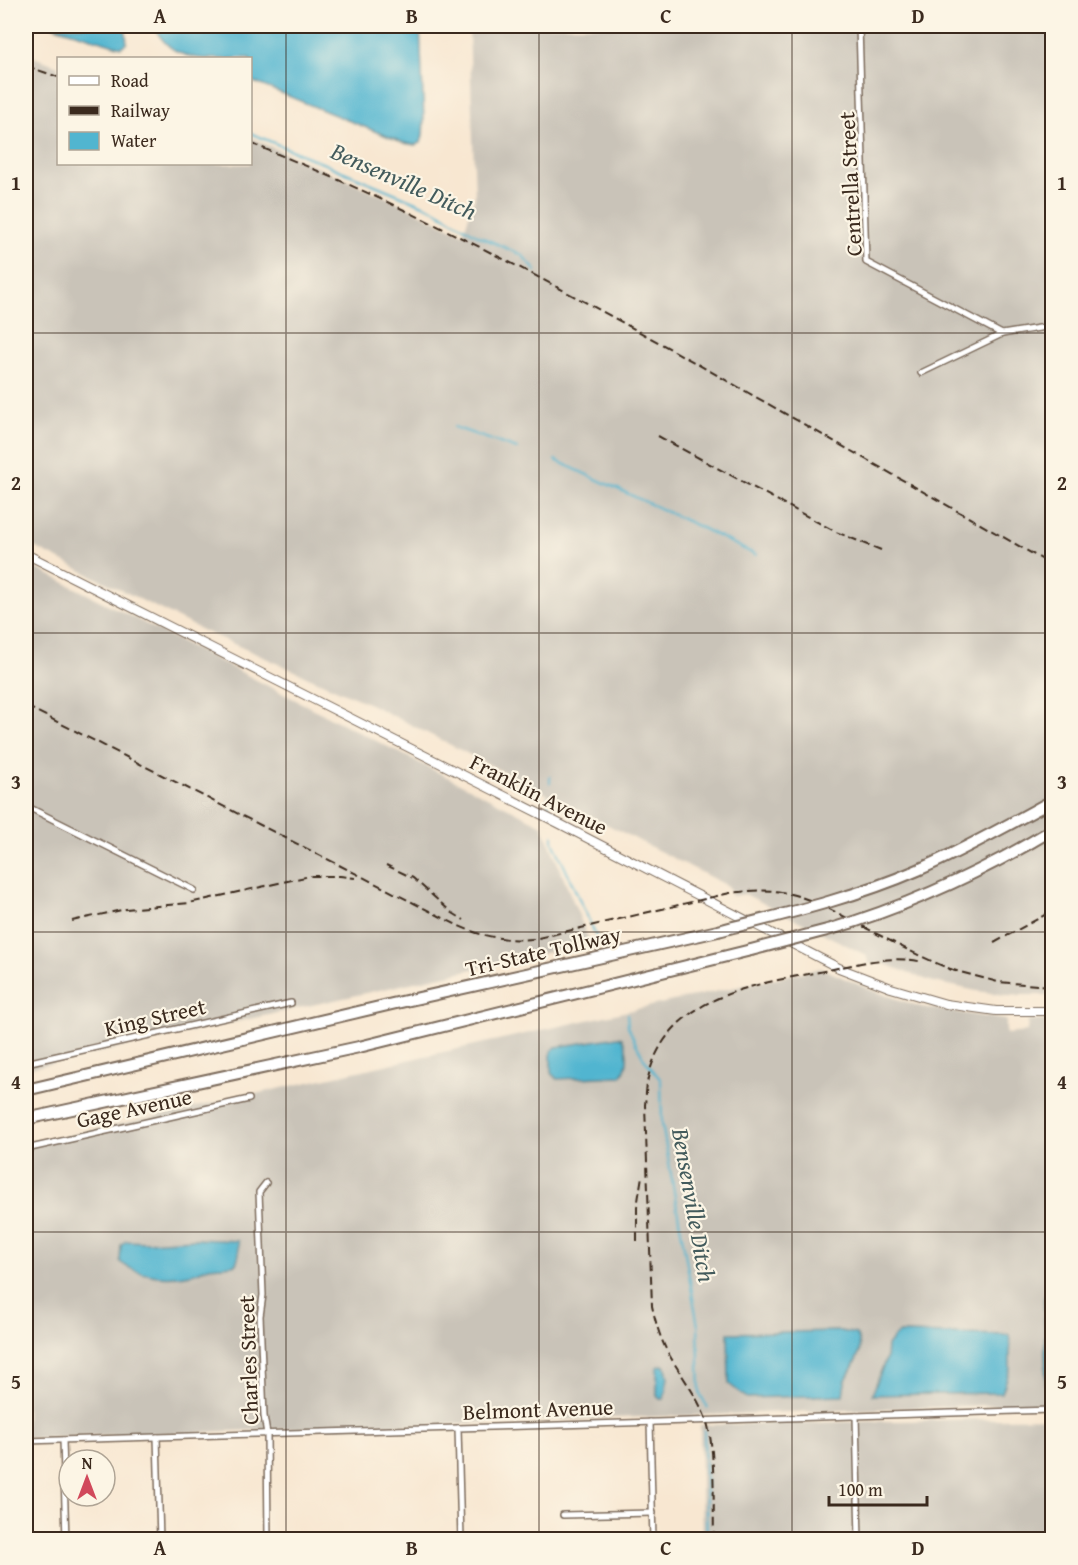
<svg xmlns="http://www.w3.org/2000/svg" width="1078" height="1565" viewBox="0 0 1078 1565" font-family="'Gentium Book Plus',serif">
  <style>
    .industrial { fill: #c9c3b8 }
    .water { fill: #51b5d0; stroke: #467077; stroke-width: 1.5 }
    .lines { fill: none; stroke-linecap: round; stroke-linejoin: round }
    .stream { stroke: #51b5d0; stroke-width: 2 }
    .street-casing { stroke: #7d6c5d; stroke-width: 8 }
    .secondary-casing { stroke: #7d6c5d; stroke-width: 10 }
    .highway-casing { stroke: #7d6c5d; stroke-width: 14 }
    .street { stroke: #fff; stroke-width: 5 }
    .secondary { stroke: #fff; stroke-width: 8 }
    .highway { stroke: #fff; stroke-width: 10 }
    .rail { stroke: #3b2a1e; stroke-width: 2; stroke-dasharray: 9 4.5; stroke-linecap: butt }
    .highway-bridge-casing { stroke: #7d6c5d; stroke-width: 14; stroke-linecap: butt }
    .highway-bridge { stroke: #fff; stroke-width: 10 }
    .grid { fill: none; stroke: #3b2a1e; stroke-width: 1.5; stroke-opacity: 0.55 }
    .labels { text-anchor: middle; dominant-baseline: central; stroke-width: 4.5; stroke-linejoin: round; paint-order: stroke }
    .street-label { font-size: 22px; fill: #3b2a1e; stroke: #fcf5e5 }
    .water-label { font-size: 24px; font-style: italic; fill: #435b5c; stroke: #fcf5e5 }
    .neatline { fill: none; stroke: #3b2a1e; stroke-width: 2 }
    .grid-label { font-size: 20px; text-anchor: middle; font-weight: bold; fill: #3b2a1e }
  </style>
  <rect width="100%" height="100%" fill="#fcf5e5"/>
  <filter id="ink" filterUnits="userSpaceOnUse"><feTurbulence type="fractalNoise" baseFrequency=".0167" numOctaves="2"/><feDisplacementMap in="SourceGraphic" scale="12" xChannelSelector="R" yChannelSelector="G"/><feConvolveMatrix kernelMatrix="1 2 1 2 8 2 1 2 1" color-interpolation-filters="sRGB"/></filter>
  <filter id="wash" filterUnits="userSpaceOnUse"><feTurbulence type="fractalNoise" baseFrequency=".008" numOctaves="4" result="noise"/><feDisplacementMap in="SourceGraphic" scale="24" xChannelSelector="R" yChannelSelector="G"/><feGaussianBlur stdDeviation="1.35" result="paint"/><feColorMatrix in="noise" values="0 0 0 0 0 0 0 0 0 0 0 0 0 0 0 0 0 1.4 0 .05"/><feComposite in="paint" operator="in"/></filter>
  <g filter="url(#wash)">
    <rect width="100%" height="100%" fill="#f8e7d1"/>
    <g class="industrial">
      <path d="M469 26H1052V995H1006L977 991 930 981 882 963 869 964 866 955 745 894 732 896 728 886 372 705 202 630 26 543V54L58 66V164H250L251 138 399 203 463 234 475 197Z"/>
      <path d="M26 563 542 825 590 943 26 1069Z"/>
      <path d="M821 968 871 990 921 1007 1006 1020V1034L1027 1032 1028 1021 1052 1020V1403L26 1438V1145Z"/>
      <path d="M1052 1418V1539H702L700 1425Z"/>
    </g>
    <g class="water">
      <path d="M52 26H125L127 43 121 47Z"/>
      <path d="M154 26H420L424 120 423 135 421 143 415 145 404 143 251 81 250 58C212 58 173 67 154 26Z"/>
      <path d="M618 1037 622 1038C628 1049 630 1065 621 1076L557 1079 551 1073V1051L556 1047Z"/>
      <path d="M194 1239 238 1241 239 1254 236 1264C227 1267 218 1265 209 1267 203 1269 197 1273 191 1274 168 1279 139 1277 120 1262L121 1245 126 1241 147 1242Z"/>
      <path d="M1049 1286H1052V1400L1048 1396 1046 1390 1044 1299Z"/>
      <path d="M841 1331 856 1334C866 1352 853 1364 846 1380 844 1385 844 1390 843 1395L747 1398 729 1384 728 1333Z"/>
      <path d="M900 1333 1010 1335V1369L1002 1393 872 1395 886 1358 887 1346 893 1338Z"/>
      <path d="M662 1365 666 1367 668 1378 664 1399H660L657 1396V1367Z"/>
    </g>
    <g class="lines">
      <g class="stream">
        <path d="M250 133 433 209 479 236 522 255 536 271"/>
        <path d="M454 427 517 449"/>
        <path d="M555 460 702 528 756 555"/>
        <path d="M550 783V777"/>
        <path d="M548 797 549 812"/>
        <path d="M553 835V841L600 945"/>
        <path d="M627 1014 628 1026 634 1040 644 1059 661 1080 662 1124 698 1326 700 1394 708 1408"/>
        <path d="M704 1431 707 1540"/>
      </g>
    </g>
  </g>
  <g filter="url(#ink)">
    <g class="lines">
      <defs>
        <g id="street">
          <path d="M859 26 866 262 1002 334"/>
          <path d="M921 373 1002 334 1052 326"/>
          <path d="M26 806 194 890"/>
          <path d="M26 1063 291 1003"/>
          <path d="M26 1149 249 1099"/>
          <path d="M266 1183 259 1192 263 1295 260 1316 264 1416 267 1434 268 1540"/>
          <path d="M856 1416 859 1540"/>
          <path d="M650 1422 653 1540"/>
          <path d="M458 1428 461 1540"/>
          <path d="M157 1437 160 1540"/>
          <path d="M63 1440 66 1540"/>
          <path d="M26 1441 1052 1410"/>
          <path d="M563 1515 653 1513"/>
        </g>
        <path id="secondary" d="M26 554 558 823 839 968 891 988 946 1004 996 1011H1052"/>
        <g id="highway">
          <path d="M26 1090 392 1004 718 931"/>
          <path d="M26 1119 359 1047 751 950"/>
        </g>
      </defs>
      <use href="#street" class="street-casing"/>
      <use href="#secondary" class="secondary-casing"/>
      <use href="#highway" class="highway-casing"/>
      <use href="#street" class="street"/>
      <use href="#secondary" class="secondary"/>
      <use href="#highway" class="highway"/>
      <g class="rail">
        <path d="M26 66 58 77"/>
        <path d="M250 143C423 211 586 301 747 392 849 450 951 507 1052 565"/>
        <path d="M658 436 836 532 881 550"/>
        <path d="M26 706 459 926C483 937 507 941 534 939L730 893C747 891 764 889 781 892 811 897 839 914 866 928 896 944 926 960 958 972"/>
        <path d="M386 865 413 878 451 912 464 920"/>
        <path d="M72 921 126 909 189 903 310 876H340L355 878"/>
        <path d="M994 943 1052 911"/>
        <path d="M949 969 998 982 1052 986"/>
        <path d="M637 1241V1207L642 1176"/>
        <path d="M714 1540C713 1506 716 1449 706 1419 697 1396 683 1378 671 1358 661 1342 656 1324 652 1306L645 1105C646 1096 646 1087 648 1078 667 997 751 985 819 972 854 965 888 954 923 962"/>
      </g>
      <defs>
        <g id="highway-bridge">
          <path d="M718 931C785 914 854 898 918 870 964 850 1008 825 1052 801"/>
          <path d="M751 950C778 943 805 936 831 929 908 906 984 871 1052 830"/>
        </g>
      </defs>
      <use href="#highway-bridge" class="highway-bridge-casing"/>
      <use href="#highway-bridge" class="highway-bridge"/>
    </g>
  </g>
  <path class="grid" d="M286 26V1540M539 26V1540M792 26V1540M26 333H1052M26 633H1052M26 932H1052M26 1232H1052"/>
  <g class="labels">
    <g class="street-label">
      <text transform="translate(850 184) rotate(-93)">Centrella Street</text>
      <text transform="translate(539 794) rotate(27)">Franklin Avenue</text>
      <text transform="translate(543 951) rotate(-13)">Tri-State Tollway</text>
      <text transform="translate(155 1017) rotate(-13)">King Street</text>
      <text transform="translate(134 1108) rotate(-12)">Gage Avenue</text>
      <text transform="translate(248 1360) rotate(-92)">Charles Street</text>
      <text transform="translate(538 1409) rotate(-2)">Belmont Avenue</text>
    </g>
    <g class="water-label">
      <text transform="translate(404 181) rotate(24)">Bensenville Ditch</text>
      <text transform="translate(694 1205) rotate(80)">Bensenville Ditch</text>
    </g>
  </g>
  <rect width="1078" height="1565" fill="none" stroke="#fcf5e5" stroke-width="66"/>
  <rect x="57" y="57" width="195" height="108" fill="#fcf5e5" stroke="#afa495" stroke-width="1.5"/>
  <rect x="69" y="76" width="30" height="9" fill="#ffffff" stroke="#afa495" stroke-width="1.5"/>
  <text x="111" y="87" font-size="18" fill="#3b2a1e">Road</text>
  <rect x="69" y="106" width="30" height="9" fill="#3b2a1e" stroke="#afa495" stroke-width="1.5"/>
  <text x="111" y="117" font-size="18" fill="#3b2a1e">Railway</text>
  <rect x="69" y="132" width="30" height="18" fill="#51b5d0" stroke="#afa495" stroke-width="1.5"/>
  <text x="111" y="147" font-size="18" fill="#3b2a1e">Water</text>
  <g transform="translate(87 1478)"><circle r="28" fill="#fcf5e5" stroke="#afa495" stroke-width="1.5"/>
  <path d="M0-4.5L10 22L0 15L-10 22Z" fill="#d1495b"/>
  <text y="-9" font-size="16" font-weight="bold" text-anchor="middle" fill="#3b2a1e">N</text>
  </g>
  <path d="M829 1496v9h98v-9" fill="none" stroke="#3b2a1e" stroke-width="3"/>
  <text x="838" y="1496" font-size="18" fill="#3b2a1e" stroke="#fcf5e5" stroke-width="4.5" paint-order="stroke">100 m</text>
  <rect x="33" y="33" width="1012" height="1499" class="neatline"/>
  <g class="grid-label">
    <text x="160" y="23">A</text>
    <text x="412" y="23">B</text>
    <text x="666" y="23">C</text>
    <text x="918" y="23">D</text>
    <text x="16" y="190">1</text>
    <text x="1062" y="190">1</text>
    <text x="16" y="490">2</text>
    <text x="1062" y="490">2</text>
    <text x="16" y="789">3</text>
    <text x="1062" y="789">3</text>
    <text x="16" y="1089">4</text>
    <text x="1062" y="1089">4</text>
    <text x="16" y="1389">5</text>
    <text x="1062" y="1389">5</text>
    <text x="160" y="1555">A</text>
    <text x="412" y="1555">B</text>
    <text x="666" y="1555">C</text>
    <text x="918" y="1555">D</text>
  </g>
</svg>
